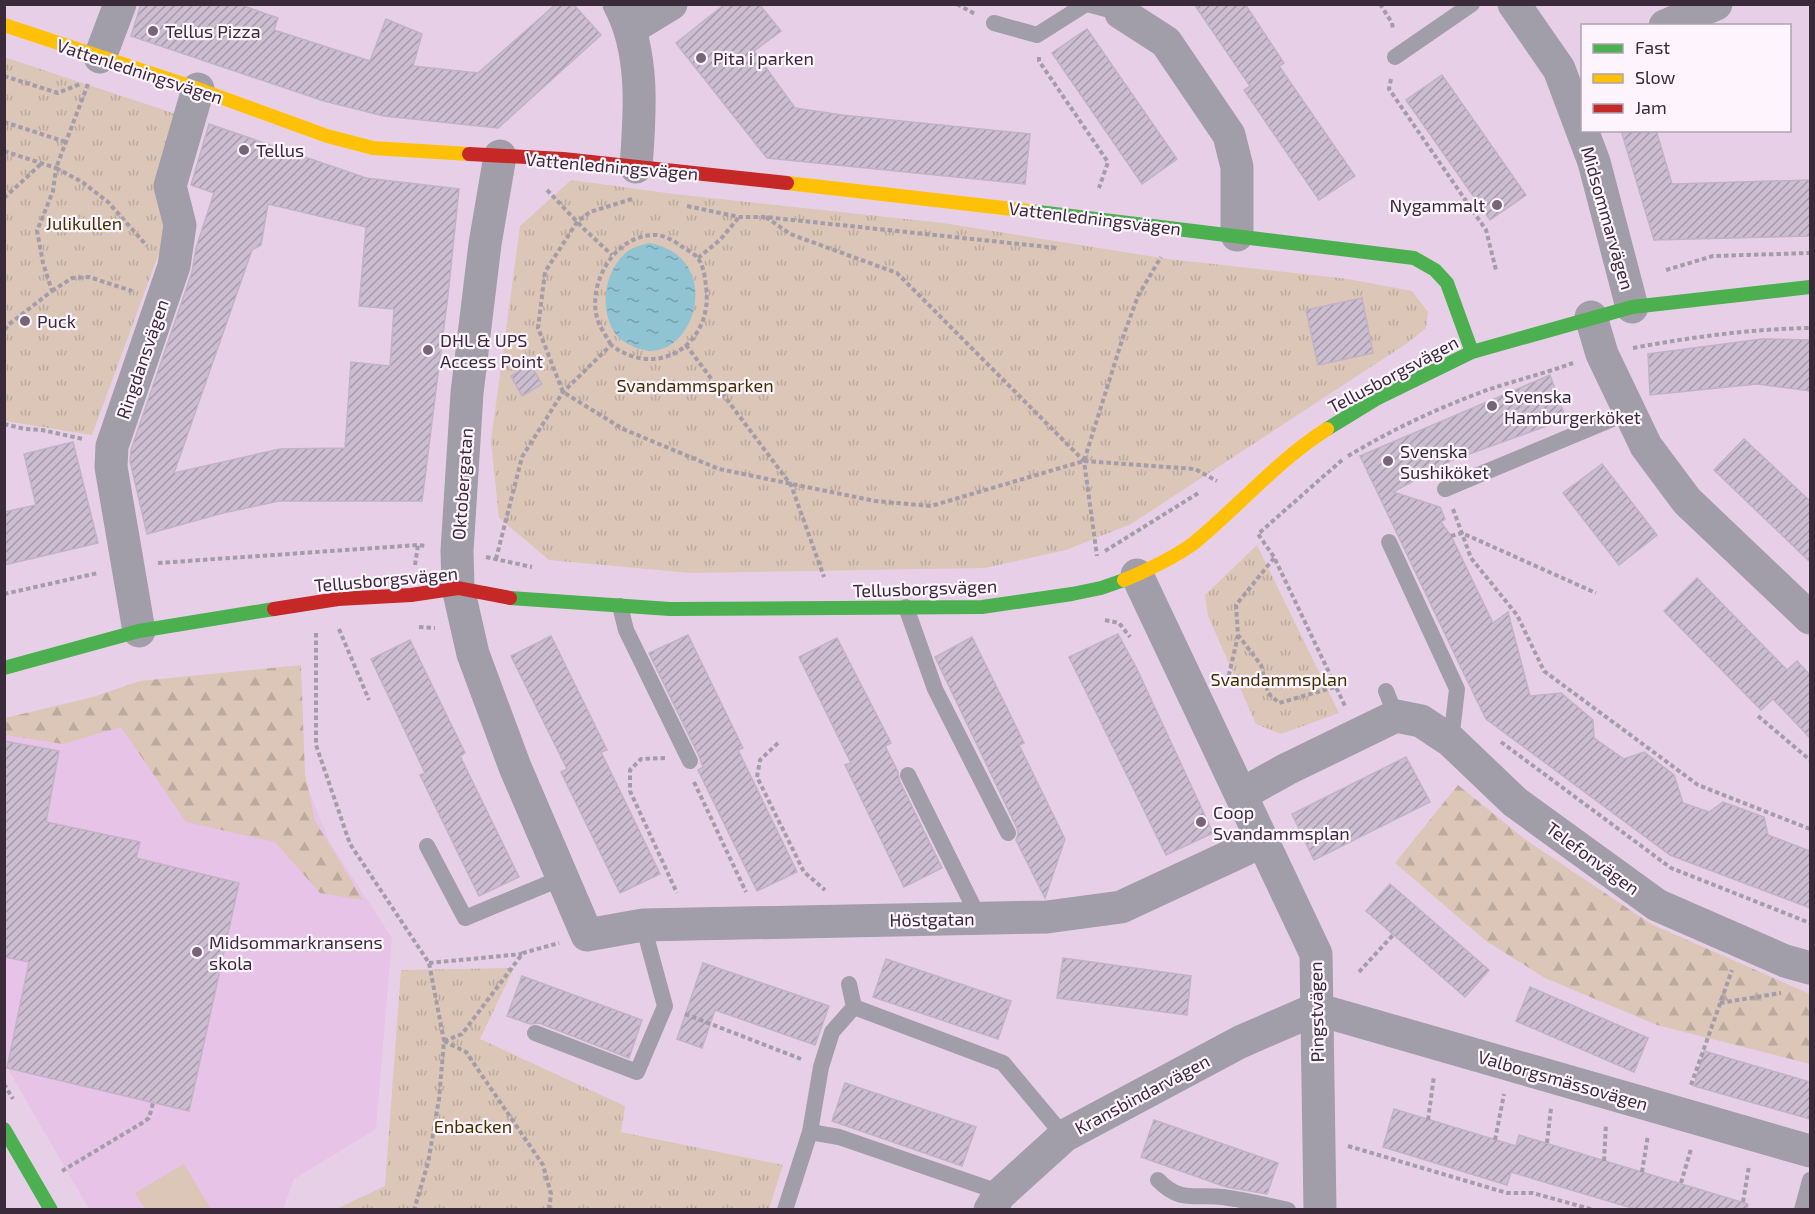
<svg xmlns="http://www.w3.org/2000/svg" width="1815" height="1214" viewBox="0 0 1815 1214" font-family="'Exo 2',sans-serif">
  <style>
    .built { fill: #e7c3e7 }
    .green { fill: #dbc6b7 }
    .forest { fill: url(#forest-firs) }
    .park { fill: url(#park-tufts) }
    .water { fill: url(#water-ripples) }
    .building { fill: url(#building-hatch); stroke: #c1b2c6; stroke-width: 1.5; fill-rule: evenodd }
    .lines { fill: none; stroke-linecap: round; stroke-linejoin: round }
    .path { stroke: #a49ca8; stroke-width: 4; stroke-dasharray: 4.5 3; stroke-linecap: butt }
    .lane { stroke: #a19da9; stroke-width: 16 }
    .street { stroke: #a19da9; stroke-width: 33 }
    .fast { stroke: #4caf50; stroke-width: 14 }
    .slow { stroke: #ffc107; stroke-width: 14 }
    .jam { stroke: #c62828; stroke-width: 14 }
    .poi-dot { fill: #776477; stroke: #fdf4fd; stroke-width: 2 }
    .labels { text-anchor: middle; dominant-baseline: central; stroke-width: 4.5; stroke-linejoin: round; paint-order: stroke }
    .poi-label { font-size: 18px; fill: #3a2a3a; stroke: #fdf4fd; text-anchor: start }
    .street-label { font-size: 18px; fill: #3a2a3a; stroke: #fdf4fd }
    .park-label { font-size: 18px; fill: #423000; stroke: #fdf4fd }
  </style>
  <defs>
    <pattern id="forest-firs" width="22" height="20" patternUnits="userSpaceOnUse" patternTransform="scale(1.5)"><rect width="22" height="20" fill="#dbc6b7"/><path d="M5 1l3.5 6h-7zM16 11l3.5 6h-7z" fill="#bdaa9e"/></pattern>
    <pattern id="park-tufts" width="24" height="20" patternUnits="userSpaceOnUse" patternTransform="scale(1.5)"><rect width="24" height="20" fill="#dbc6b7"/><path d="M3 7l-1-3M5 7V3M7 7l1-3M15 17l-1-3M17 17v-4M19 17l1-3" fill="none" stroke="#bdaa9e"/></pattern>
    <pattern id="water-ripples" width="26" height="14" patternUnits="userSpaceOnUse" patternTransform="scale(1.5)"><rect width="26" height="14" fill="#90c4d3"/><path d="M2 4q2-2 4 0t4 0M15 11q2-2 4 0t4 0" fill="none" stroke="#779fac"/></pattern>
    <pattern id="building-hatch" width="6" height="6" patternUnits="userSpaceOnUse" patternTransform="scale(1.5)"><rect width="6" height="6" fill="#ccbdd1"/><path d="M-1 1l2-2M0 6l6-6M5 7l2-2" fill="none" stroke="#a79aab"/></pattern>
  </defs>
  <rect width="100%" height="100%" fill="#e7d0e7"/>
  <path class="built" d="M265 682 329 841 392 938 376 1129 294 1179 283 1209H89L5 1064 4 720Z"/>
  <path class="green" d="M184 1164 211 1209H145L135 1193Z"/>
  <g class="forest">
    <path d="M301 665 305 774 315 821 363 900 320 893 275 842 186 822 121 727 63 744 5 735V718L93 697 140 681Z"/>
    <path d="M1458 785 1526 840 1651 924 1810 994V1064L1657 1025 1545 978 1486 941 1395 863Z"/>
  </g>
  <g class="park">
    <path d="M4 57 176 114 166 234 92 435 5 421Z"/>
    <path d="M571 180 674 194 943 223 1168 259 1348 279 1412 291 1428 312 1426 328 1406 344 1131 524 1066 550 985 568 691 573 549 560 499 518 491 441 520 226Z"/>
    <path d="M1257 545 1339 713 1281 734 1256 724 1208 616 1205 595Z"/>
    <path d="M514 968 480 1039 625 1106 621 1132 783 1165 769 1209H336L385 1186 401 970Z"/>
  </g>
  <path class="water" d="M649 243C730 257 692 373 634 347 623 342 616 337 611 326 600 302 606 268 628 251 634 247 642 245 649 243Z"/>
  <g class="building">
    <path d="M141 4H238L278 18 274 30 370 61 386 19 422 34 413 66 478 73 556 4H573L601 35 498 128 384 116 324 101 131 36Z"/>
    <path d="M725 4H759L781 31 754 51 795 108 842 115 1030 134 1025 184 767 158 676 43Z"/>
    <path d="M1194 4H1245L1284 63 1279 66 1355 176 1319 200 1244 90 1250 86Z"/>
    <path d="M1087 29 1177 159 1142 184 1052 53Z"/>
    <path d="M1442 75 1526 195 1490 220 1406 100Z"/>
    <path d="M209 124 366 178 459 189 448 295 422 501H279L223 513 147 534 130 461 131 450 192 272 196 248 214 193 191 185ZM268 204 366 227 359 306 394 309 390 366 351 362 345 448 280 449 174 473 252 250 261 245Z"/>
    <path d="M1621 130H1656L1672 184 1810 180V236L1654 240Z"/>
    <path d="M1362 298 1373 353 1318 365 1306 310Z"/>
    <path d="M1762 339 1810 340V391L1757 384 1650 395 1648 354Z"/>
    <path d="M530 364 542 384 522 396 511 376Z"/>
    <path d="M1550 375 1566 419 1450 461 1393 492 1440 507 1445 519 1441 522 1451 536 1493 623 1508 612 1530 696 1561 693 1593 720 1594 738 1624 759 1644 752 1674 775 1683 803 1709 812 1723 802 1764 817 1768 835 1810 851V908L1670 855 1486 719 1465 676 1360 456Z"/>
    <path d="M1744 439 1810 501V562L1714 470Z"/>
    <path d="M73 442 98 543 4 565V512L36 505 24 454Z"/>
    <path d="M1602 464 1657 535 1619 565 1563 493Z"/>
    <path d="M1697 578 1787 670 1797 661 1810 675V738L1773 699 1761 710 1664 611Z"/>
    <path d="M1118 634 1137 669 1213 833 1166 855 1069 657Z"/>
    <path d="M688 635 743 748 738 750 797 872 757 891 698 770 703 767 699 756 649 653Z"/>
    <path d="M551 636 607 750 601 752 660 874 620 893 561 772 567 769 511 656Z"/>
    <path d="M972 637 1024 743 1019 745 1065 839 1045 898 1016 840 1018 834 1017 828 935 657Z"/>
    <path d="M837 638 891 743 885 746 898 772 899 780 942 868 904 887 845 765 851 763 799 657Z"/>
    <path d="M410 640 465 753 460 756 519 877 479 896 420 775 425 773 371 659Z"/>
    <path d="M4 741 59 751 46 822 140 842 136 858 239 883 189 1111 7 1068 29 962 4 957Z"/>
    <path d="M1406 757 1430 802 1314 860 1292 814Z"/>
    <path d="M1390 884 1489 970 1465 997 1366 911Z"/>
    <path d="M1063 958 1191 976 1187 1015 1057 998Z"/>
    <path d="M886 959 1011 1001 998 1039 873 997Z"/>
    <path d="M703 963 829 1006 815 1045 715 1010 702 1048 677 1039Z"/>
    <path d="M522 976 642 1020 629 1058 539 1023 530 1024 507 1016Z"/>
    <path d="M1530 987 1648 1038 1634 1072 1516 1021Z"/>
    <path d="M1704 1051 1810 1082V1119L1694 1086Z"/>
    <path d="M845 1083 976 1127 962 1166 832 1121Z"/>
    <path d="M1394 1109 1516 1146 1519 1135 1748 1204 1747 1209H1635L1511 1172 1507 1185 1383 1147Z"/>
    <path d="M1154 1120 1278 1163 1267 1194 1226 1187 1141 1157Z"/>
  </g>
  <g class="lines">
    <g class="path">
      <path d="M957 4 975 14"/>
      <path d="M1380 4 1392 23 1393 30"/>
      <path d="M1039 57V61L1108 162 1099 188"/>
      <path d="M4 76 58 93 80 84"/>
      <path d="M1391 79 1389 89 1486 230 1496 270"/>
      <path d="M88 84 56 168 82 182 108 202 147 246"/>
      <path d="M4 122 66 142"/>
      <path d="M4 151 56 168 53 191 37 231 43 263 52 291 8 325 4 331"/>
      <path d="M547 190 583 228 612 255"/>
      <path d="M4 198 41 164"/>
      <path d="M632 199 590 212 577 222 545 272 538 328 563 392 623 429 719 469 875 501 931 506 1084 461 1123 337 1138 296 1161 257"/>
      <path d="M687 206 739 217H765L1057 248"/>
      <path d="M766 217 790 234 897 273 1084 461 1097 556"/>
      <path d="M698 258 720 240 739 217"/>
      <path d="M1666 270 1713 256 1810 253"/>
      <path d="M52 291 72 278 89 277 132 291"/>
      <path d="M686 345 791 485 824 577"/>
      <path d="M1633 348C1692 337 1750 329 1810 328"/>
      <path d="M4 424 25 429 42 430 83 439"/>
      <path d="M1348 456C1393 429 1440 407 1490 389 1517 380 1546 373 1573 363"/>
      <path d="M1342 460 1258 534 1274 557 1345 706"/>
      <path d="M1084 461 1195 469 1217 481"/>
      <path d="M1453 509 1471 558 1517 615 1544 671 1698 785 1810 829"/>
      <path d="M1451 536 1462 533 1596 593"/>
      <path d="M1105 551 1200 492"/>
      <path d="M486 557 532 567"/>
      <path d="M1274 558 1236 605 1238 635 1261 665 1268 693 1279 703 1335 687"/>
      <path d="M496 559 522 457 563 392 611 345C659 381 714 343 706 286 705 278 704 268 699 260 696 254 687 250 681 246 673 240 662 234 652 235 613 237 586 286 598 321 601 329 607 337 611 345"/>
      <path d="M158 563 418 545 426 546"/>
      <path d="M415 565 418 545"/>
      <path d="M4 594 98 573"/>
      <path d="M1105 620 1119 623 1130 637"/>
      <path d="M419 627 435 628"/>
      <path d="M339 629 369 700"/>
      <path d="M316 633V745L350 844 429 963 444 1041 439 1099 428 1163 414 1210"/>
      <path d="M1227 683 1238 636"/>
      <path d="M1758 716 1810 760"/>
      <path d="M1501 742 1671 868 1810 923"/>
      <path d="M778 743 760 760 757 777 804 872 825 890"/>
      <path d="M665 758 641 759 630 770V791L677 893"/>
      <path d="M694 782 746 892"/>
      <path d="M429 963 522 954"/>
      <path d="M1359 972 1393 935"/>
      <path d="M1720 1003 1781 993"/>
      <path d="M685 1014 801 1059"/>
      <path d="M444 1041 466 1052 543 1165 551 1194 549 1210"/>
      <path d="M444 1041 462 1034 523 953 559 943"/>
      <path d="M4 1084 13 1099"/>
      <path d="M1691 1085 1732 970"/>
      <path d="M1428 1120 1434 1076"/>
      <path d="M1495 1140 1504 1094"/>
      <path d="M1547 1143 1551 1108"/>
      <path d="M1348 1146 1507 1193H1533L1594 1210"/>
      <path d="M1604 1161 1606 1124"/>
      <path d="M62 1171 142 1123 149 1118 153 1103"/>
      <path d="M1642 1172 1648 1135"/>
      <path d="M1681 1183 1691 1149"/>
      <path d="M1743 1202 1749 1166"/>
    </g>
    <g class="lane">
      <path d="M1087 4 1121 13"/>
      <path d="M994 23 1037 35 1086 4"/>
      <path d="M1395 57 1472 4"/>
      <path d="M1445 489 1629 412"/>
      <path d="M1389 542 1457 689 1451 741"/>
      <path d="M620 606 626 630 690 761"/>
      <path d="M906 607 935 689 1008 833"/>
      <path d="M1386 691 1396 716"/>
      <path d="M908 775 979 918"/>
      <path d="M427 846 465 918 562 878"/>
      <path d="M854 1007 1003 1063 1064 1136"/>
      <path d="M535 1033 637 1072 665 1006 643 925"/>
      <path d="M810 1132 839 1137 990 1189 999 1195"/>
      <path d="M1158 1180C1180 1203 1195 1194 1223 1197 1245 1200 1266 1205 1288 1210"/>
      <path d="M785 1210 810 1132 821 1067 832 1032 854 1007 849 984"/>
      <path d="M1802 1210 1810 1180"/>
    </g>
    <g class="street">
      <path d="M619 4C645 52 640 115 636 167"/>
      <path d="M1514 4 1559 69 1594 162 1632 307"/>
      <path d="M1121 13 1166 42 1229 135 1237 167V235"/>
      <path d="M1665 26 1716 4"/>
      <path d="M630 29 671 4"/>
      <path d="M100 57 120 4"/>
      <path d="M500 156 485 244 467 393 457 551 458 588 473 654 515 767 587 935 643 925 1047 917 1121 907 1263 841"/>
      <path d="M1591 317 1602 354 1646 446 1687 501 1810 618"/>
      <path d="M1137 575 1316 954 1320 1210"/>
      <path d="M139 631 111 467 112 446 174 266 180 225 170 186 198 89"/>
      <path d="M1242 794 1287 769 1396 716 1421 721 1451 741 1515 802 1657 905 1785 961 1810 968"/>
      <path d="M1316 1009 1810 1151"/>
      <path d="M990 1210 999 1195 1064 1136 1240 1042 1316 1009"/>
    </g>
    <g class="fast">
      <path d="M1030 211 1414 258 1435 270 1447 283 1472 352"/>
      <path d="M1327 429 1376 399 1472 352 1632 307 1810 287"/>
      <path d="M510 598 670 609 982 607 1072 594 1101 588 1124 580"/>
      <path d="M4 668 139 631 274 609"/>
      <path d="M4 1129 51 1210"/>
    </g>
    <g class="slow">
      <path d="M4 25 198 89 327 136 373 148 469 154"/>
      <path d="M787 183 1030 211"/>
      <path d="M1124 580C1144 572 1177 556 1194 543 1239 506 1278 460 1327 429"/>
    </g>
    <g class="jam">
      <path d="M469 154 563 159 787 183"/>
      <path d="M274 609 338 599 411 595 458 588 510 598"/>
    </g>
  </g>
  <g class="poi-dot">
    <circle cx="153" cy="31" r="6"/>
    <circle cx="701" cy="58" r="6"/>
    <circle cx="244" cy="150" r="6"/>
    <circle cx="1497" cy="205" r="6"/>
    <circle cx="25" cy="321" r="6"/>
    <circle cx="428" cy="350" r="6"/>
    <circle cx="1492" cy="406" r="6"/>
    <circle cx="1388" cy="461" r="6"/>
    <circle cx="1201" cy="822" r="6"/>
    <circle cx="197" cy="952" r="6"/>
  </g>
  <g class="labels">
    <g class="poi-label">
      <text x="165" y="31">Tellus Pizza</text>
      <text x="713" y="58">Pita i parken</text>
      <text x="256" y="150">Tellus</text>
      <text x="1485" y="205" text-anchor="end">Nygammalt</text>
      <text x="37" y="321">Puck</text>
      <text x="440" y="340">DHL &amp; UPS<tspan x="440" dy="21">Access Point</tspan></text>
      <text x="1504" y="396">Svenska<tspan x="1504" dy="21">Hamburgerköket</tspan></text>
      <text x="1400" y="451">Svenska<tspan x="1400" dy="21">Sushiköket</tspan></text>
      <text x="1213" y="812">Coop<tspan x="1213" dy="21">Svandammsplan</tspan></text>
      <text x="209" y="942">Midsommarkransens<tspan x="209" dy="21">skola</tspan></text>
    </g>
    <g class="street-label">
      <text transform="translate(140 71) rotate(18)">Vattenledningsvägen</text>
      <text transform="translate(612 166) rotate(5)">Vattenledningsvägen</text>
      <text transform="translate(1095 218) rotate(7)">Vattenledningsvägen</text>
      <text transform="translate(1608 218) rotate(74)">Midsommarvägen</text>
      <text transform="translate(142 359) rotate(-71)">Ringdansvägen</text>
      <text transform="translate(1393 374) rotate(-28)">Tellusborgsvägen</text>
      <text transform="translate(462 484) rotate(-86)">Oktobergatan</text>
      <text transform="translate(386 579) rotate(-5)">Tellusborgsvägen</text>
      <text transform="translate(925 588) rotate(-2)">Tellusborgsvägen</text>
      <text transform="translate(1593 858) rotate(36)">Telefonvägen</text>
      <text transform="translate(932 919) rotate(-1)">Höstgatan</text>
      <text transform="translate(1316 1012) rotate(-91)">Pingstvägen</text>
      <text transform="translate(1563 1080) rotate(16)">Valborgsmässovägen</text>
      <text transform="translate(1142 1094) rotate(-28)">Kransbindarvägen</text>
    </g>
    <g class="park-label">
      <text x="84" y="223">Julikullen</text>
      <text x="695" y="385">Svandammsparken</text>
      <text x="1279" y="679">Svandammsplan</text>
      <text x="473" y="1126">Enbacken</text>
    </g>
  </g>
  <rect width="1815" height="1214" fill="none" stroke="#3a2a3a" stroke-width="12"/>
  <rect x="1581" y="24" width="210" height="108" fill="#fdf4fd" stroke="#afa3af" stroke-width="1.5"/>
  <rect x="1593" y="44" width="30" height="9" fill="#4caf50" stroke="#afa3af" stroke-width="1.5"/>
  <text x="1635" y="54" font-size="18" fill="#3a2a3a">Fast</text>
  <rect x="1593" y="74" width="30" height="9" fill="#ffc107" stroke="#afa3af" stroke-width="1.5"/>
  <text x="1635" y="84" font-size="18" fill="#3a2a3a">Slow</text>
  <rect x="1593" y="104" width="30" height="9" fill="#c62828" stroke="#afa3af" stroke-width="1.5"/>
  <text x="1635" y="114" font-size="18" fill="#3a2a3a">Jam</text>
</svg>
